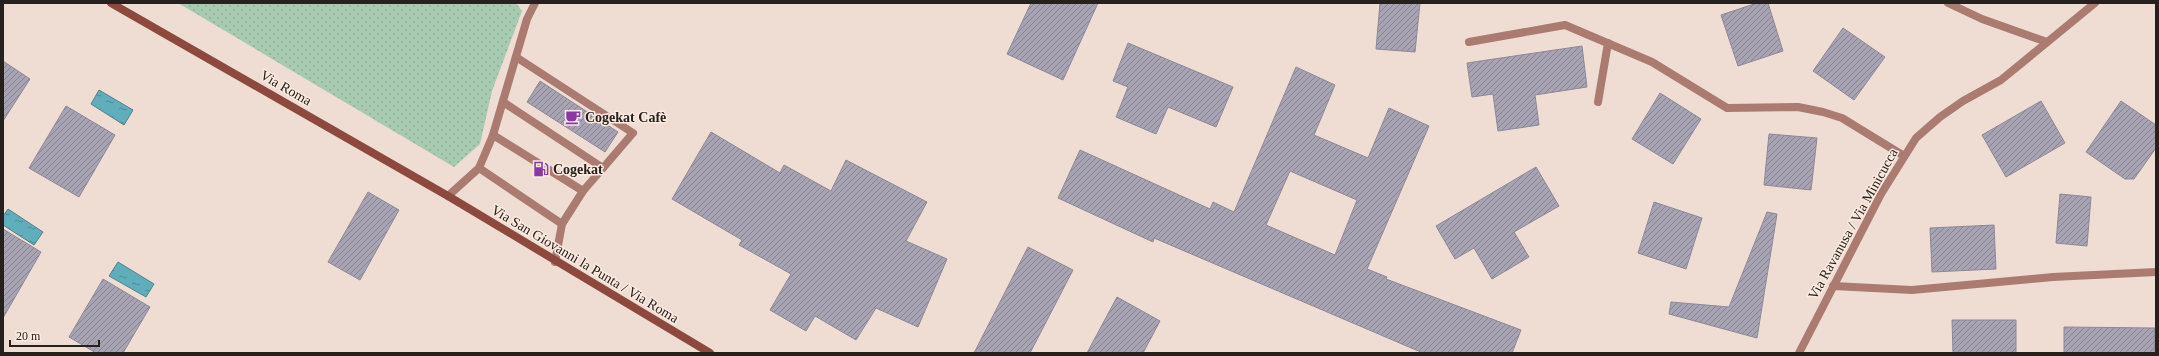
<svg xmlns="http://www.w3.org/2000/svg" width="2159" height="356" viewBox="0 0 2159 356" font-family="Georgia,serif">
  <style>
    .grass { fill: url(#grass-dots) }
    .water { fill: url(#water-ripples); stroke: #4f838c }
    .building { fill: url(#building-hatch); stroke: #8d8898; fill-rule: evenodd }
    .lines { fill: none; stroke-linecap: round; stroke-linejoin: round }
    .service { stroke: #ab7b72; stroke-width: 8 }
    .minor { stroke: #ab7b72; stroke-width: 8 }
    .secondary { stroke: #8d493d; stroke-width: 8 }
    .labels { text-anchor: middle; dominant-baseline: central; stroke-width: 3; stroke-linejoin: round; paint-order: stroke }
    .street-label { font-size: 14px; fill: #27211d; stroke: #fceae0 }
    .poi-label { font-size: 14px; font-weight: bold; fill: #27211d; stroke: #fceae0; text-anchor: start }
  </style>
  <defs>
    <pattern id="grass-dots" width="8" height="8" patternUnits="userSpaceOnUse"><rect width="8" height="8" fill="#a7cab1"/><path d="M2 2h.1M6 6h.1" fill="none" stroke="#90ad98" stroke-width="1.8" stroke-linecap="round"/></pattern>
    <pattern id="water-ripples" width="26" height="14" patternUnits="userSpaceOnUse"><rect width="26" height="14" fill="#60adbc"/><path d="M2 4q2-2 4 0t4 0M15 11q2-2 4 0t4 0" fill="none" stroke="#4f8c98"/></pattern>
    <pattern id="building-hatch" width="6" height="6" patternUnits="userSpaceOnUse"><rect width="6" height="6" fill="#a7a3b3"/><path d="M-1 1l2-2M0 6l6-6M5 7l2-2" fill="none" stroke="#888491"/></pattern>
  </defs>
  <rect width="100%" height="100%" fill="#efddd3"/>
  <path class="grass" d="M178 3H516L522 11 492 91 480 144 454 167Z"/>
  <g class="water">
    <path d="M99 90 133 110 124 125 91 104Z"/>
    <path d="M8 209 43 232 34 245 3 225V216Z"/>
    <path d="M118 262 154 284 146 297 109 276Z"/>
  </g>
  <g class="building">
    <path d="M1031 3H1098L1063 80 1007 54Z"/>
    <path d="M1380 3H1420L1415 52 1376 49Z"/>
    <path d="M1757 3H1768L1783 51 1738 66 1721 15Z"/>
    <path d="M1843 28 1885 57 1854 100 1813 71Z"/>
    <path d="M1128 43 1233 87 1216 127 1168 107 1156 134 1116 117 1128 87 1113 81Z"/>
    <path d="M1582 46 1587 87 1535 95 1539 125 1498 131 1493 94 1472 97 1467 63Z"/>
    <path d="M3 61 30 79 3 121Z"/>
    <path d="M1296 67 1335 85 1314 135 1368 158 1389 108 1429 126 1367 269 1387 277 1386 279 1521 330 1512 353H1423L1154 238 1153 242 1058 198 1080 150 1210 209 1213 202 1234 212ZM1290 171 1357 200 1335 255 1266 225Z"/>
    <path d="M540 81 618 132 605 152 527 102Z"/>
    <path d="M1660 93 1701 119 1673 164 1632 139Z"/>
    <path d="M2041 101 2065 143 2006 177 1982 135Z"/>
    <path d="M2121 101 2156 125V148L2134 179H2125L2086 152Z"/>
    <path d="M66 106 115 135 79 197 29 168Z"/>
    <path d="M711 132 780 173 784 165 831 191 846 160 927 202 906 241 947 259 918 327 876 308 856 340 815 316 806 331 770 310 791 274 739 245 742 240 672 199Z"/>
    <path d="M1769 134 1817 138 1811 190 1764 185Z"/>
    <path d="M1536 167 1559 206 1514 232 1529 257 1492 279 1474 248 1455 259 1436 226Z"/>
    <path d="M368 192 399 210 360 280 328 262Z"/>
    <path d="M2060 194 2091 197 2087 246 2056 243Z"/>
    <path d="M1654 202 1702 218 1686 269 1638 253Z"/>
    <path d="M1767 212 1777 214 1757 338 1669 314 1671 302 1729 307Z"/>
    <path d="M1994 225 1996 269 1932 272 1930 228Z"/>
    <path d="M3 229 41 252 3 318Z"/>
    <path d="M1028 247 1073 270 1030 353H974Z"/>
    <path d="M103 279 150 307 123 353H96L69 337Z"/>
    <path d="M1117 297 1160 321 1143 353H1087Z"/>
    <path d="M1952 320H2016V353H1953Z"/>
    <path d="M2064 327 2155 328V353H2064Z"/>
  </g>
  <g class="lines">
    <g class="service">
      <path d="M516 57 633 133 603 168"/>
      <path d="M503 102 603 168 583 191"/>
      <path d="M493 135 583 191 562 224 555 262"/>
      <path d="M479 168 562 224"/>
    </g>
    <g class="minor">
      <path d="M1948 3 1982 19 2047 42"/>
      <path d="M1469 42 1565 25 1652 62 1727 108 1798 107 1823 112 1842 118 1904 156"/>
      <path d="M1598 102 1608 43"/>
      <path d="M448 196 479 168 493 135 527 19 535 3"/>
      <path d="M1833 286 1912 290 2053 277 2156 272"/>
      <path d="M1799 353 1881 194 1916 138 1940 117 1963 101 2001 80 2095 3"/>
    </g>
    <path class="secondary" d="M111 3 448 196 710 353"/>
  </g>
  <defs>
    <symbol id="cafe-bare" viewBox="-9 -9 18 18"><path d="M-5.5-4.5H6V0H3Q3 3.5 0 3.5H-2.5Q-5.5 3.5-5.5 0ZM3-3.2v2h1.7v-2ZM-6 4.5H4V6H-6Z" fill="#8b37a6" stroke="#fceae0" stroke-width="2.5" paint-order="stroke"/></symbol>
    <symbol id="fuel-bare" viewBox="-9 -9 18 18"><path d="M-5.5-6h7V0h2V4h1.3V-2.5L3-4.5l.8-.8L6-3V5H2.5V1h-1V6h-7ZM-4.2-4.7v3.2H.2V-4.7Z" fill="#8b37a6" stroke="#fceae0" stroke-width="2.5" paint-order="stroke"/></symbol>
  </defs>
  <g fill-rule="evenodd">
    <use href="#cafe-bare" x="562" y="106" width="22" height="22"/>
    <use href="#fuel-bare" x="530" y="158" width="22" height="22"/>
  </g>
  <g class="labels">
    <g class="street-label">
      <text transform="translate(286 88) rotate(30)">Via Roma</text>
      <text transform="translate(1853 224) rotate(-61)">Via Ravanusa / Via Minicucca</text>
      <text transform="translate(585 264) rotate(31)">Via San Giovanni la Punta / Via Roma</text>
    </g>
    <g class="poi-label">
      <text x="585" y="117">Cogekat Cafè</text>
      <text x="553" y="169">Cogekat</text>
    </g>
  </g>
  <rect width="2159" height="356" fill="none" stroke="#27211d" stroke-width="8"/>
  <path d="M10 340v6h89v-6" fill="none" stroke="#27211d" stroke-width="2"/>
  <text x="16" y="340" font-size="12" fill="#27211d" stroke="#fceae0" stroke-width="3" paint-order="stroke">20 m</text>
</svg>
